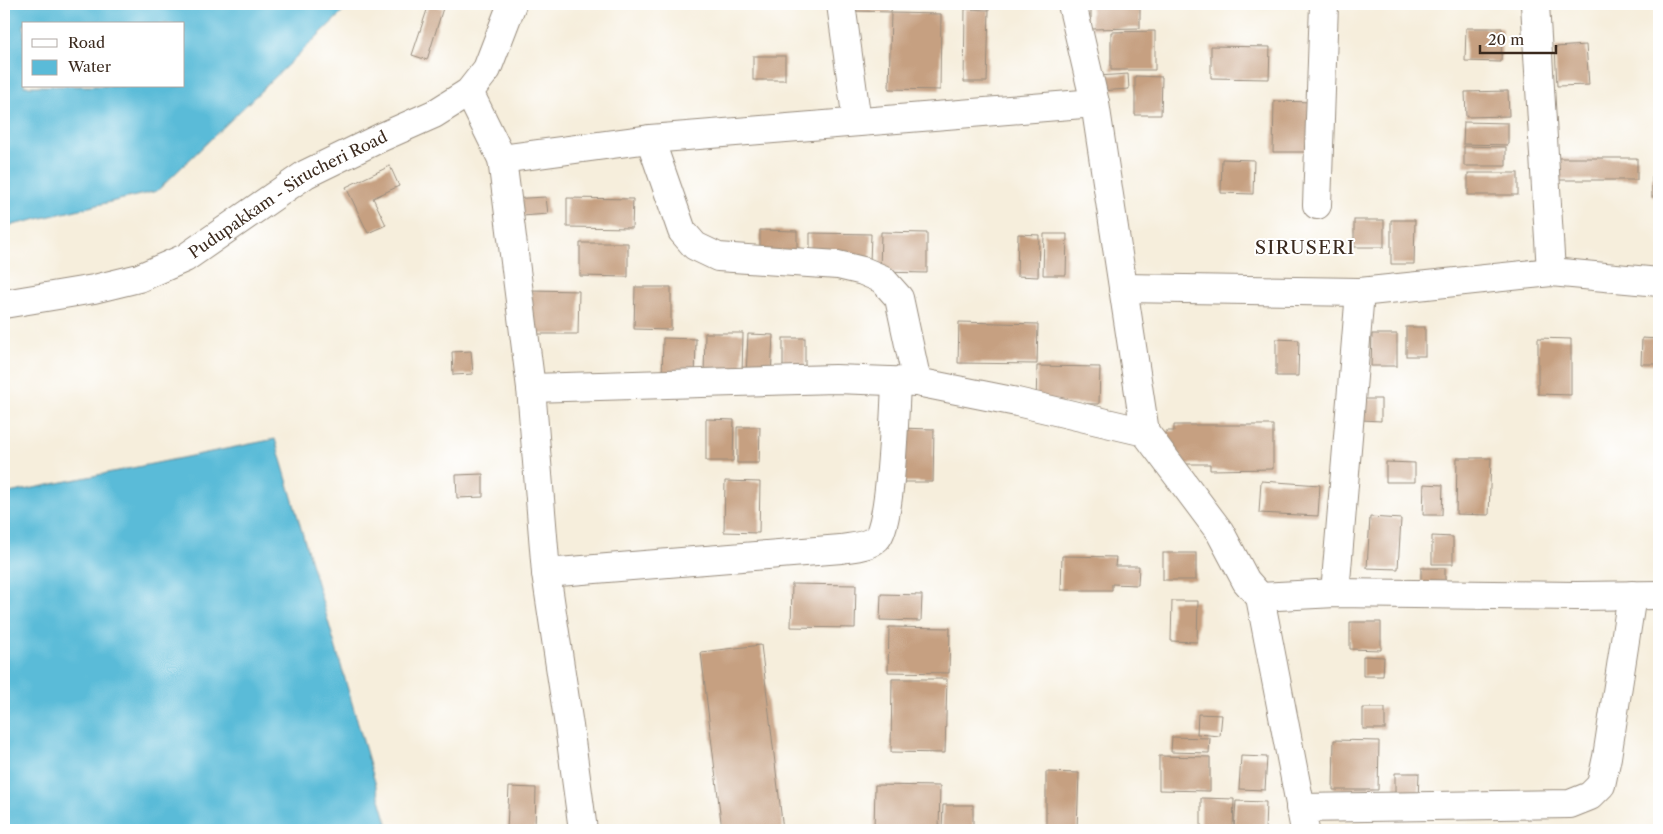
<svg xmlns="http://www.w3.org/2000/svg" width="1663" height="834" viewBox="0 0 1663 834" font-family="'Libre Caslon Text',serif">
  <style>
    .water { fill: #5abbd8; stroke: #4a727b; fill-rule: evenodd }
    .building { fill: #c6a081 }
    .lines { fill: none; stroke-linecap: round; stroke-linejoin: round }
    .minor-casing { stroke: #988c7d; stroke-width: 30 }
    .minor { stroke: #fff; stroke-width: 28 }
    .labels { text-anchor: middle; dominant-baseline: central; stroke-width: 4; stroke-linejoin: round; paint-order: stroke }
    .street-label { font-size: 16px; fill: #3b2a1e; stroke: #fff }
    .quarter-label { font-size: 19px; letter-spacing: 1px; fill: #3b2a1e; stroke: #fff }
  </style>
  <rect width="100%" height="100%" fill="#fff"/>
  <filter id="ink" filterUnits="userSpaceOnUse"><feTurbulence type="fractalNoise" baseFrequency=".02" numOctaves="2"/><feDisplacementMap in="SourceGraphic" scale="10" xChannelSelector="R" yChannelSelector="G"/><feConvolveMatrix kernelMatrix="1 2 1 2 8 2 1 2 1" color-interpolation-filters="sRGB"/></filter>
  <filter id="wash" filterUnits="userSpaceOnUse"><feTurbulence type="fractalNoise" baseFrequency=".0096" numOctaves="4" result="noise"/><feDisplacementMap in="SourceGraphic" scale="20" xChannelSelector="R" yChannelSelector="G"/><feGaussianBlur stdDeviation="1.12" result="paint"/><feColorMatrix in="noise" values="0 0 0 0 0 0 0 0 0 0 0 0 0 0 0 0 0 1.4 0 .05"/><feComposite in="paint" operator="in"/></filter>
  <g filter="url(#wash)">
    <rect width="100%" height="100%" fill="#f6eedc"/>
    <g class="water">
      <path d="M4 4H351L157 191 4 227ZM24 24H184V86H24Z"/>
      <path d="M275 439 389 830H4V494Z"/>
    </g>
    <g id="blocks">
      <g class="building">
        <path d="M429 4 443 8 427 60 412 55Z"/>
        <path d="M850 4H892L891 12 850 11Z"/>
        <path d="M1140 4V28L1091 29V5Z"/>
        <path d="M965 9 989 10 987 82H964Z"/>
        <path d="M891 13 941 14 940 90 889 89Z"/>
        <path d="M1466 28H1502L1501 62 1465 61Z"/>
        <path d="M1155 31V70H1111V32Z"/>
        <path d="M1586 45 1589 85 1557 86 1555 47Z"/>
        <path d="M1211 46 1270 47 1269 79 1211 78Z"/>
        <rect x="753" y="56" width="32" height="24"/>
        <path d="M1656 72H1659V104H1657Z"/>
        <path d="M1128 74 1129 89 1099 91 1098 76Z"/>
        <path d="M1135 76 1162 77 1161 115H1135Z"/>
        <path d="M1508 91 1509 116 1466 117 1465 92Z"/>
        <path d="M1274 101 1314 102 1313 152H1273Z"/>
        <path d="M1464 122 1508 123V145L1463 144Z"/>
        <path d="M1464 146 1506 147V166H1464Z"/>
        <rect x="1553" y="158" width="84" height="22"/>
        <path d="M1222 159 1254 160 1253 194 1221 193Z"/>
        <path d="M390 166 399 186 373 198 386 225 368 233 346 187Z"/>
        <rect x="1468" y="173" width="50" height="22"/>
        <rect x="1652" y="177" width="7" height="20"/>
        <path d="M546 197 548 214 509 217 508 199Z"/>
        <path d="M567 198 633 199 632 228 567 227Z"/>
        <rect x="1354" y="220" width="30" height="27"/>
        <path d="M1391 220H1415L1414 264H1391Z"/>
        <path d="M760 230 797 231V259H760Z"/>
        <path d="M881 232 927 233V273L880 272Z"/>
        <path d="M810 233 871 234 870 263 810 262Z"/>
        <path d="M1018 234 1039 235 1038 277 1017 276Z"/>
        <path d="M1044 234H1067L1066 275H1043Z"/>
        <path d="M580 243H628V277L580 276Z"/>
        <path d="M635 287H671V330L634 329Z"/>
        <path d="M531 290 579 291 578 334H530Z"/>
        <path d="M959 322 1038 324 1037 364 958 363Z"/>
        <rect x="1406" y="327" width="19" height="29"/>
        <path d="M705 333H743L742 375H704Z"/>
        <path d="M748 334 773 335 771 377 746 376Z"/>
        <path d="M1372 334H1397V366H1371Z"/>
        <path d="M663 338 696 339 695 380H662Z"/>
        <rect x="783" y="338" width="22" height="34"/>
        <path d="M1538 338 1571 339V395L1538 394Z"/>
        <path d="M1642 338 1659 339V364H1641Z"/>
        <path d="M1276 339 1299 340 1298 376H1276Z"/>
        <path d="M471 351 473 374 453 375 452 352Z"/>
        <path d="M1037 366 1100 367 1099 404 1036 403Z"/>
        <path d="M1362 399H1381V421L1362 420Z"/>
        <path d="M706 419 734 420 733 461H706Z"/>
        <path d="M1174 425H1273V469L1210 470V464H1176V450H1166V431H1174Z"/>
        <path d="M737 427H760L759 463H737Z"/>
        <path d="M896 428 934 429 933 482H895Z"/>
        <path d="M1457 458H1491L1489 515 1456 514Z"/>
        <path d="M1386 462 1415 463V482H1386Z"/>
        <path d="M483 474V497L457 498 456 475Z"/>
        <path d="M725 481 760 482 759 533 724 532Z"/>
        <path d="M1261 481 1320 485 1318 516 1259 513Z"/>
        <path d="M1424 484 1443 485 1442 515H1423Z"/>
        <path d="M1370 517 1401 519 1398 569 1367 568Z"/>
        <path d="M1432 536 1453 537V564H1432Z"/>
        <rect x="1163" y="553" width="33" height="27"/>
        <path d="M1062 556 1116 557 1115 566H1139L1138 585 1112 584V590H1061Z"/>
        <rect x="1421" y="568" width="24" height="16"/>
        <path d="M792 584 856 585 855 628 791 627Z"/>
        <path d="M881 594 922 595 921 621 880 620Z"/>
        <path d="M1172 601H1198L1197 642 1171 641Z"/>
        <path d="M1350 622H1381V650L1350 649Z"/>
        <path d="M889 627 950 628 949 673 888 672Z"/>
        <path d="M761 645 783 830H722L701 652Z"/>
        <path d="M1363 656 1384 657 1383 676H1363Z"/>
        <path d="M892 679H947L945 753 891 752Z"/>
        <rect x="1363" y="708" width="22" height="21"/>
        <path d="M1198 714 1222 715 1220 736 1197 734Z"/>
        <path d="M1172 737 1210 738 1209 753 1171 752Z"/>
        <path d="M1334 740 1379 741 1378 790H1333Z"/>
        <path d="M1159 756 1210 757V791L1159 790Z"/>
        <path d="M1241 756 1267 757 1265 790 1239 789Z"/>
        <path d="M1046 772 1079 773 1077 830H1046Z"/>
        <path d="M1395 773H1419L1418 803 1395 802Z"/>
        <path d="M875 785 940 786 939 830H874Z"/>
        <path d="M509 787 536 788 535 830H507Z"/>
        <path d="M1201 798 1234 799 1233 829H1201Z"/>
        <path d="M1236 801 1266 802 1265 830H1234Z"/>
        <path d="M943 805H973V830H942Z"/>
      </g>
    </g>
  </g>
  <g filter="url(#ink)">
    <use href="#blocks" fill-opacity="0" stroke="#988c7d" stroke-width="1"/>
    <g class="lines">
      <defs>
        <g id="minor">
          <path d="M841 4 857 122"/>
          <path d="M1072 4 1095 103 1145 432 1220 532 1246 581 1260 597 1305 830"/>
          <path d="M469 92 502 159 531 388 546 573 569 726 583 830"/>
          <path d="M650 139 682 231 695 246 718 257 838 265 863 271 882 279 899 298 917 382"/>
          <path d="M502 159 650 139 1095 103"/>
          <path d="M1317 205 1324 4"/>
          <path d="M1551 272 1659 282"/>
          <path d="M1123 288 1360 292 1551 272 1535 4"/>
          <path id="s1" d="M4 304 94 289 139 278 185 258 306 174 382 137 434 114 469 92 487 69 512 4"/>
          <path d="M531 388 835 379 917 382 1017 402 1145 432"/>
          <path d="M546 573 841 549C852 547 868 547 877 538 891 525 895 407 896 382"/>
          <path d="M1335 593 1360 292"/>
          <path d="M1260 597 1335 593 1576 596 1659 595"/>
          <path d="M1300 808 1570 804 1590 796 1601 785 1607 757 1632 595"/>
        </g>
      </defs>
      <use href="#minor" class="minor-casing"/>
      <use href="#minor" class="minor"/>
    </g>
  </g>
  <g class="labels">
    <g class="street-label">
      <text stroke="none"><textPath href="#s1" startOffset="309">Pudupakkam - Sirucheri Road</textPath></text>
    </g>
    <g class="quarter-label">
      <text x="1305" y="247">SIRUSERI</text>
    </g>
  </g>
  <rect width="1663" height="834" fill="none" stroke="#fff" stroke-width="20"/>
  <rect x="22" y="22" width="162" height="65" fill="#ffffff" stroke="#b1aaa5"/>
  <rect x="32" y="39" width="25" height="8" fill="#ffffff" stroke="#b1aaa5"/>
  <text x="68" y="48" font-size="15" fill="#3b2a1e">Road</text>
  <rect x="32" y="60" width="25" height="15" fill="#5abbd8" stroke="#b1aaa5"/>
  <text x="68" y="72" font-size="15" fill="#3b2a1e">Water</text>
  <path d="M1480 45v8h76v-8" fill="none" stroke="#3b2a1e" stroke-width="2.5"/>
  <text x="1488" y="45" font-size="15" fill="#3b2a1e" stroke="#ffffff" stroke-width="4" paint-order="stroke">20 m</text>
</svg>
